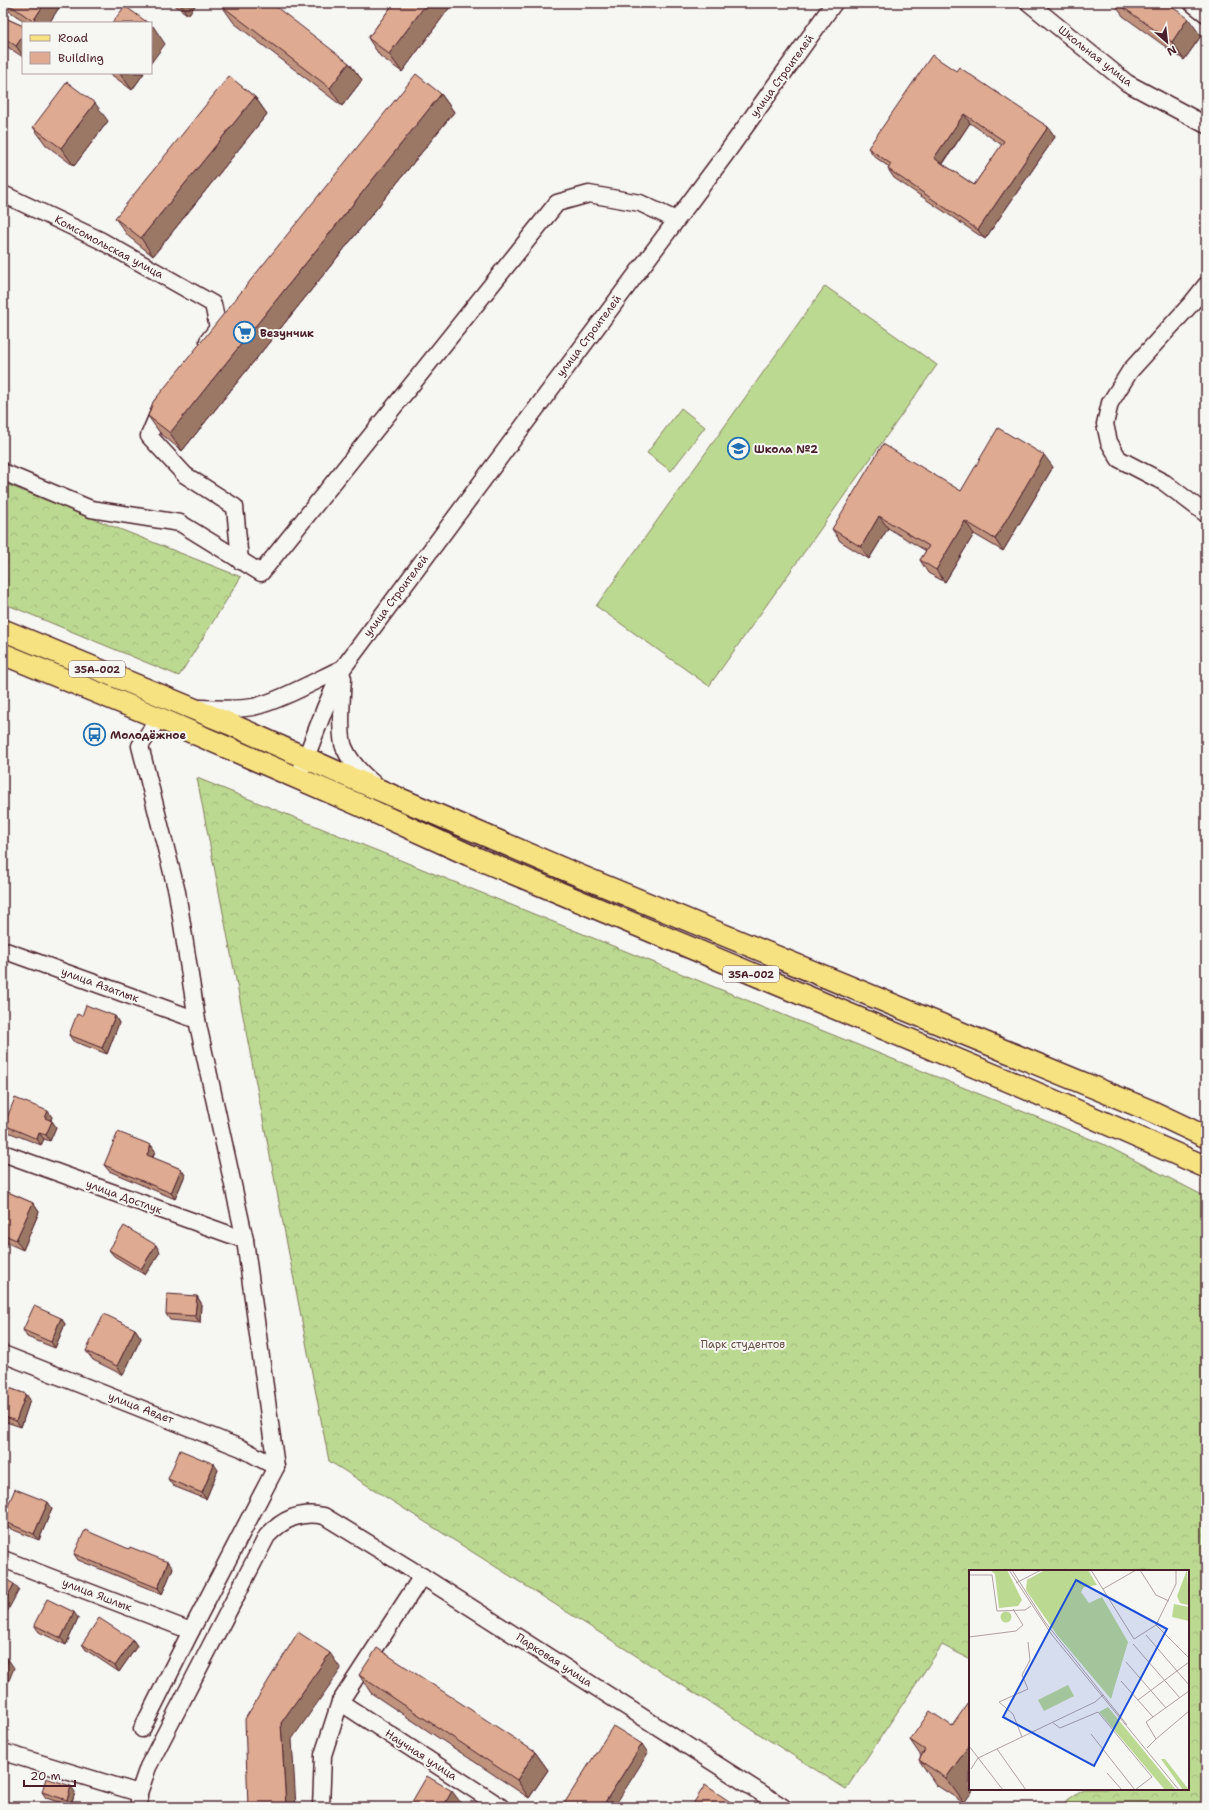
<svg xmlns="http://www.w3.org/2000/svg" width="1209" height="1810" viewBox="0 0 1209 1810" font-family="'Shantell Sans',sans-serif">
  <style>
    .grass { fill: #bcd991; stroke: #837c5e }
    .forest { fill: url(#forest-crowns); stroke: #837c5e }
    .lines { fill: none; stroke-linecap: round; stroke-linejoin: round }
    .minor-casing { stroke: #4a1f2b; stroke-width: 19 }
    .major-casing { stroke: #4a1f2b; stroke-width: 24 }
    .minor { stroke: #f6f6f2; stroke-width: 16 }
    .major { stroke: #f6e281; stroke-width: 21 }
    .wall { fill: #bf937e; stroke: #4a1f2b; fill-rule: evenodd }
    .shaded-wall { fill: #9b7866; stroke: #4a1f2b }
    .building { fill: #deab92; stroke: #4a1f2b; fill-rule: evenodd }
    .labels { text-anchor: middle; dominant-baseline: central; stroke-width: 4; stroke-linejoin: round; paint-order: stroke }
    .shield { fill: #f6f6f2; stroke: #7e6067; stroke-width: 1 }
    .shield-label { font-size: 10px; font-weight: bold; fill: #4a1f2b }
    .street-label { font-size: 11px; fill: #4a1f2b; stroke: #f6f6f2 }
    .poi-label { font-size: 11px; font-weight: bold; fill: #4a1f2b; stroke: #f6f6f2; text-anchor: start }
    .park-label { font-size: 11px; fill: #664e44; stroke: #f6f6f2 }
    .inset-road { fill: none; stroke: #b1a0a2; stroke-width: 1 }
    .view { fill: #1d4ed8; fill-opacity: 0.15; stroke: #1d4ed8; stroke-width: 2 }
    .inset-edge { fill: none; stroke: #4a1f2b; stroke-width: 2 }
  </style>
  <defs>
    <pattern id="forest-crowns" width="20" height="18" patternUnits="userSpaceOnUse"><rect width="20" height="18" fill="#bcd991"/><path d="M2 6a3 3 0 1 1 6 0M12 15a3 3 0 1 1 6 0" fill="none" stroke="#a3ba7d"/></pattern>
  </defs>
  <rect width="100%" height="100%" fill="#f6f6f2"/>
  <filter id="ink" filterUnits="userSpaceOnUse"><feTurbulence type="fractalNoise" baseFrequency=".025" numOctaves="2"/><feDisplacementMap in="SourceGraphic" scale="8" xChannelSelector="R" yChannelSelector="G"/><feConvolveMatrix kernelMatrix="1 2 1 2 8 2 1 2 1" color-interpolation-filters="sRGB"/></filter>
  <g filter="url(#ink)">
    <g class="grass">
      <path d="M825 286 937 365 709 686 596 606Z"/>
      <path d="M681 408 705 427 671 471 647 453Z"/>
    </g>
    <g class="forest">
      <path d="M3 483 241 577 179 676 3 603Z"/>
      <path d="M197 778 1103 1144 1206 1197V1807H1058L1083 1789H1188V1571H970V1659L942 1645 846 1789 329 1461Z"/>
    </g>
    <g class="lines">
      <defs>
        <g id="minor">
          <path d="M1029 3 1127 83 1206 125"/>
          <path d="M1192 3 1206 14"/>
          <path d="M3 194 100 240 213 304 218 328 208 341"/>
          <path d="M1206 285 1191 304 1130 371 1110 403 1105 424 1109 442 1119 459 1165 483 1206 514"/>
          <path d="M162 405 149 436 185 475 235 507 240 561"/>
          <path d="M3 472 91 509 180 523 261 573 557 203 589 194 640 203 676 220"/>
          <path d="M343 678C342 692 339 735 344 747 350 762 361 773 373 783"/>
          <path d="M201 708C218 709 236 710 253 707 280 701 317 680 343 668"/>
          <path d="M302 768 325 708 343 668 725 155 834 3"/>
          <path d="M3 950 197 1020"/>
          <path d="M3 1153 245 1240"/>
          <path d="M3 1354 241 1448 276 1467"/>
          <path d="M3 1559 191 1631"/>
          <path d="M340 1702 501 1807"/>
          <path d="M142 1729 191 1631 276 1467 245 1240 197 1020 177 892 140 746 159 718"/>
          <path d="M3 1752 139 1793"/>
          <path d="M139 1807V1793L148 1767 267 1536C283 1519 300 1511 324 1516L422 1576 783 1807"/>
          <path d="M321 1807 323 1755 340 1702 422 1576"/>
        </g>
        <g id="major">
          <path d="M3 630 230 724 335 771 566 870 1151 1111 1206 1137"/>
          <path d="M3 654 159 718 357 804 469 855 1011 1082 1206 1167"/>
        </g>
      </defs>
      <use href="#minor" class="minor-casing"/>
      <use href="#major" class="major-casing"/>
      <use href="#minor" class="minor"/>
      <use href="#major" class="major"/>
    </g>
    <g class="wall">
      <path d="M3 3H62L49 23H27L3 7Z"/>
      <path d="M172 3H197L188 15Z"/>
      <path d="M394 3H453L402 72 380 56 368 38Z"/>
      <path d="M1114 3H1166L1201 36 1184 60 1123 16Z"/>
      <path d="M222 6 349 63 362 80 342 106 234 23Z"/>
      <path d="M3 17 23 26V57L3 44Z"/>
      <path d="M956 71 1048 127 1055 137 985 239 894 178 888 169 889 167 875 157 868 148ZM970 123 1002 145 974 185 943 164Z"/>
      <path d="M109 73H144L132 90Z"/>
      <path d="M441 94 454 112 182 451 160 433 148 416Z"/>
      <path d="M255 97 267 114 153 256 128 236 115 218Z"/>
      <path d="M108 121 74 166 46 145 33 127Z"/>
      <path d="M1053 467 1003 551 974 534 945 582 928 573 920 560 926 551 888 528 869 559 840 541 832 529 961 491Z"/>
      <path d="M82 1016H115L119 1023 107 1054 73 1041 69 1035Z"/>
      <path d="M52 1117 51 1120 56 1127 50 1141 44 1139 41 1145 8 1132 4 1125Z"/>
      <path d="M151 1145 155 1151 153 1158 181 1169 185 1175 175 1199 109 1171 104 1165Z"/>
      <path d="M3 1190 33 1203 39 1212 23 1250 3 1241Z"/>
      <path d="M109 1250 160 1252 145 1275 114 1256Z"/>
      <path d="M197 1296 201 1303 200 1323 170 1320 166 1314Z"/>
      <path d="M61 1318 65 1324 55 1348 27 1337 23 1330Z"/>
      <path d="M135 1329 141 1338 123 1375 93 1360 86 1351Z"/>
      <path d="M3 1386 26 1394 30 1400 21 1427 3 1421Z"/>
      <path d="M218 1470 206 1499 173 1486 168 1479Z"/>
      <path d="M52 1508 39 1540 6 1527 3 1523V1517Z"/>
      <path d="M74 1554 173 1568 162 1594 78 1560Z"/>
      <path d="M78 1618 66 1645 39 1632 34 1625Z"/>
      <path d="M133 1640 137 1646 119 1672 86 1650 82 1644Z"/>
      <path d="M359 1675 535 1752 548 1770 529 1798 371 1693Z"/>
      <path d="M952 1726 964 1803 936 1785 919 1760 921 1756 910 1740Z"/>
      <path d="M42 1792H75L71 1806 46 1798Z"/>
    </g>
    <g class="shaded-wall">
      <path d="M45 3H62L49 23H35L33 21Z"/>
      <path d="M179 3H197L188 15Z"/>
      <path d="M427 3H453L402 72 389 54Z"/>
      <path d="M1188 18 1201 36 1184 60 1172 42Z"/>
      <path d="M153 26 165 44 151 63V29Z"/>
      <path d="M23 36V56L16 46Z"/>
      <path d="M349 63 362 80 342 106 330 88Z"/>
      <path d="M120 73H144L132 90Z"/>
      <path d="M441 94 454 112 182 451 170 433Z"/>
      <path d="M255 97 267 114 153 256 141 238Z"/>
      <path d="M95 103 108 121 74 166 61 148Z"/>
      <path d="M964 114 970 123 940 167 934 158Z"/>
      <path d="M1048 127 1055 137 985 239 978 230Z"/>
      <path d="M1044 455 1053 467 1003 551 995 539Z"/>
      <path d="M879 516 888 528 869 559 861 547Z"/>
      <path d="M965 521 974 534 945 582 936 570Z"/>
      <path d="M115 1016 119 1023 107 1054 102 1048Z"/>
      <path d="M48 1111 52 1117 49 1124 45 1118Z"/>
      <path d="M52 1121 56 1127 50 1141 46 1135Z"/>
      <path d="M39 1133 44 1139 41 1145 37 1139Z"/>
      <path d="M151 1145 155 1151 151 1161 147 1155Z"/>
      <path d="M181 1169 185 1175 175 1199 171 1193Z"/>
      <path d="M33 1203 39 1212 23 1250 16 1240Z"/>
      <path d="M156 1245 160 1252 145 1275 141 1269Z"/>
      <path d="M197 1296 201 1303 200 1323 195 1316Z"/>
      <path d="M61 1318 65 1324 55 1348 51 1342Z"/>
      <path d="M135 1329 141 1338 123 1375 117 1366Z"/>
      <path d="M26 1394 30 1400 21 1427 16 1421Z"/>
      <path d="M214 1464 218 1470 206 1499 202 1493Z"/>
      <path d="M48 1502 52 1508 39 1540 34 1534Z"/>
      <path d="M168 1562 173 1568 162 1594 158 1588Z"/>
      <path d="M14 1584 19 1590 3 1619V1605Z"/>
      <path d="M74 1612 78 1618 66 1645 61 1638Z"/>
      <path d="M133 1640 137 1646 119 1672 115 1666Z"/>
      <path d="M330 1653 341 1669 292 1739 296 1807H286L281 1723Z"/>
      <path d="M8 1659 14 1668 3 1695V1671Z"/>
      <path d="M642 1744 648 1753 614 1807H602Z"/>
      <path d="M970 1744V1789H974L964 1803 946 1778Z"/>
      <path d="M535 1752 548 1770 529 1798 517 1780Z"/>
      <path d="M71 1786 75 1792 71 1806 67 1800Z"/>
      <path d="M452 1791 464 1807H443Z"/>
    </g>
    <g class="building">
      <path d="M7 3H45L33 21Z"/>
      <path d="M224 3H271L349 63 330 88 222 6Z"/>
      <path d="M394 3H427L389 54 368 38Z"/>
      <path d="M1117 3H1166L1188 18 1172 42Z"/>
      <path d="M125 6 148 23H112Z"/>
      <path d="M3 17 23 26V36L16 46 3 37Z"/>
      <path d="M932 55 956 71 959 67 1048 127 978 230 888 169 891 164 868 148ZM964 114 1004 141 974 185 934 158Z"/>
      <path d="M416 74 441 94 170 433 148 416 153 402Z"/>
      <path d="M229 76 255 97 141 238 115 218Z"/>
      <path d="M67 82 95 103 61 148 33 127Z"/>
      <path d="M998 428 1044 455 995 539 965 521 936 570 920 560 929 546 879 516 861 547 832 529 883 444 961 491Z"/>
      <path d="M86 1005 115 1016 102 1048 69 1035 77 1014 82 1016Z"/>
      <path d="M15 1098 48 1111 45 1118 52 1121 46 1135 39 1133 37 1139 4 1125Z"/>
      <path d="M118 1132 151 1145 147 1155 181 1169 171 1193 104 1165Z"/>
      <path d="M3 1190 33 1203 16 1240 3 1234Z"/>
      <path d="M124 1226 156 1245 141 1269 109 1250Z"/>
      <path d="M167 1294 197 1296 195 1316 166 1314Z"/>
      <path d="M34 1306 61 1318 51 1342 23 1330Z"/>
      <path d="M104 1314 135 1329 117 1366 86 1351Z"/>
      <path d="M3 1386 26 1394 16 1421 3 1416Z"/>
      <path d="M180 1450 214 1464 202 1493 168 1479Z"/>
      <path d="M15 1489 48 1502 34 1534 3 1521V1517Z"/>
      <path d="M85 1530 129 1549 130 1547 168 1562 158 1588 74 1554Z"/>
      <path d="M3 1578 14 1584 3 1605Z"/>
      <path d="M47 1599 74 1612 61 1638 34 1625Z"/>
      <path d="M99 1618 133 1640 115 1666 82 1644Z"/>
      <path d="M298 1632 330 1653 281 1723 286 1807H248L245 1719Z"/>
      <path d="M377 1648 535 1752 517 1780 359 1675Z"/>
      <path d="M3 1657 8 1659 3 1671Z"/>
      <path d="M970 1700V1744L946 1778 919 1760 925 1750 910 1740 930 1711 952 1726Z"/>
      <path d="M613 1726 642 1744 602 1807H562Z"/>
      <path d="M427 1776 452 1791 443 1807H409Z"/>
      <path d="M46 1778 71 1786 67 1800 42 1792Z"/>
      <path d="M705 1785 735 1805 734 1807H691Z"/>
    </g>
  </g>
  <defs>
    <symbol id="supermarket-ring" viewBox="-11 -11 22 22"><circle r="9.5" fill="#f6f6f2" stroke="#1f6fb2" stroke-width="1.5"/><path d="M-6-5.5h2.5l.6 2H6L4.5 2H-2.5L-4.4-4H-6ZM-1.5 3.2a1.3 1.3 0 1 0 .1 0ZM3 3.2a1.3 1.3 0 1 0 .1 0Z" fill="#1f6fb2"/></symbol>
    <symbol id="school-ring" viewBox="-11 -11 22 22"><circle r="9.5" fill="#f6f6f2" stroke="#1f6fb2" stroke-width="1.5"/><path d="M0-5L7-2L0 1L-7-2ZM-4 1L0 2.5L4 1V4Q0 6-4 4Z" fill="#1f6fb2"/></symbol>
    <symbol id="bus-ring" viewBox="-11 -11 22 22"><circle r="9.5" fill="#f6f6f2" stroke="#1f6fb2" stroke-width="1.5"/><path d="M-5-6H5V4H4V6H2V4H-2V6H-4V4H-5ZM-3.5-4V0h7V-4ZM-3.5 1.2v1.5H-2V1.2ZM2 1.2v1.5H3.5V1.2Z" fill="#1f6fb2"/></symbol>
  </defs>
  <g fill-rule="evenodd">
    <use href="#supermarket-ring" x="232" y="320" width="25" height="25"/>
    <use href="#school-ring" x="726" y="436" width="25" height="25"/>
    <use href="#bus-ring" x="82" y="722" width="25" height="25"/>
  </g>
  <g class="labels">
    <g class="shield">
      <rect x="69" y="661" width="56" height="16" rx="3"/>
      <rect x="723" y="966" width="56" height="16" rx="3"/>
    </g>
    <g class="shield-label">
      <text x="97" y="669">35А-002</text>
      <text x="751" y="974">35А-002</text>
    </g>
    <g class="street-label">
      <text transform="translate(1095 56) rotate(38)">Школьная улица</text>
      <text transform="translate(782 76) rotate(-54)">улица Строителей</text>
      <text transform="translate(109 247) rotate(28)">Комсомольская улица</text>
      <text transform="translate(589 336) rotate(-53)">улица Строителей</text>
      <text transform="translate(396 596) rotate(-53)">улица Строителей</text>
      <text transform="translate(100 985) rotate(20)">улица Азатлык</text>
      <text transform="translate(124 1197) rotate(20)">улица Достлук</text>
      <text transform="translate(141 1408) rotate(21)">улица Авдет</text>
      <text transform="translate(97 1595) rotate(21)">улица Яшлык</text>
      <text transform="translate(554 1660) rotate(33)">Парковая улица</text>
      <text transform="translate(421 1755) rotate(33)">Научная улица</text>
    </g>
    <g class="poi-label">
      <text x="260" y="333">Везунчик</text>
      <text x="754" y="449">Школа №2</text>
      <text x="110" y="735">Молодёжное</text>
    </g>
    <g class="park-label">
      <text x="743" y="1344">Парк студентов</text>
    </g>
  </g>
  <g transform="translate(969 1570)">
    <rect width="220" height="220" fill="#f6f6f2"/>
    <path d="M218 0 220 34 218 35 211 33 208 26ZM205 34 220 37V51L203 47ZM99 115 105 126 75 141 69 130Z" fill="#bcd991"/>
    <path d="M21 0H38L53 30 49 36 30 38 26 4ZM76 0H119L128 15 115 17 112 22 120 33 133 27 159 72 142 129 88 65 57 20 58 10ZM31.5 47a5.5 5.5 0 1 1 11 0a5.5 5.5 0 1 1-11 0ZM139 137 207 220H196L130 142ZM192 189H196L220 220H214Z" fill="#bcd991"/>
    <path class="inset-road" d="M40 0 83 65 210 220M43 0 76 52 158 155M122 0 165 69 187 55 207 14V0M171 0 187 25 200 31M0 5H23L28 41 56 40 62 36M47 13 72 0M134 19 167 0M187 55 220 88M177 65 220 115M0 67 47 61 54 55 44 39M164 74 211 128M157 92 197 138M152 111 184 147M169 130 220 92M83 152 91 158 129 142 183 207 166 220M122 164 166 220M53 167 44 144 30 132 59 119 53 105 61 90 59 72M187 169 220 141M0 176 34 220M178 178 187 169 177 152 220 121M28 179 57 220M2 199 9 188 126 132 134 125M138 203 153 220"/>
    <path class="view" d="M107 10 198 59 125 196 34 147Z"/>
    <rect width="220" height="220" class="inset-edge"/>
  </g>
  <rect width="1209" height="1810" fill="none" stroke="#f6f6f2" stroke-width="16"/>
  <rect x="8" y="8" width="1193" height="1794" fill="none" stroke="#4a1f2b" stroke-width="1.5" filter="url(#ink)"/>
  <rect x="22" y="22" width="130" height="52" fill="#f6f6f2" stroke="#b1a0a2"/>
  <rect x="30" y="35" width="20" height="6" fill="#f6e281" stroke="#b1a0a2"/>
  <text x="58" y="42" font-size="12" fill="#4a1f2b">Road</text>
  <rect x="30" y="52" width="20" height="12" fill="#deab92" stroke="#b1a0a2"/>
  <text x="58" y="62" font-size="12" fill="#4a1f2b">Building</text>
  <g transform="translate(1167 42) rotate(152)" stroke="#f6f6f2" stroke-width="3" paint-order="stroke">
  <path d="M0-3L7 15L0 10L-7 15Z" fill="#4a1f2b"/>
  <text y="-6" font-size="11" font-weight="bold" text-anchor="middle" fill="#4a1f2b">N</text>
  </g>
  <path d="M24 1780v6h51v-6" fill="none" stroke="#4a1f2b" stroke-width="2"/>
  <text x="30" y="1780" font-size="12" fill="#4a1f2b" stroke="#f6f6f2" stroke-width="3" paint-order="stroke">20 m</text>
</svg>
